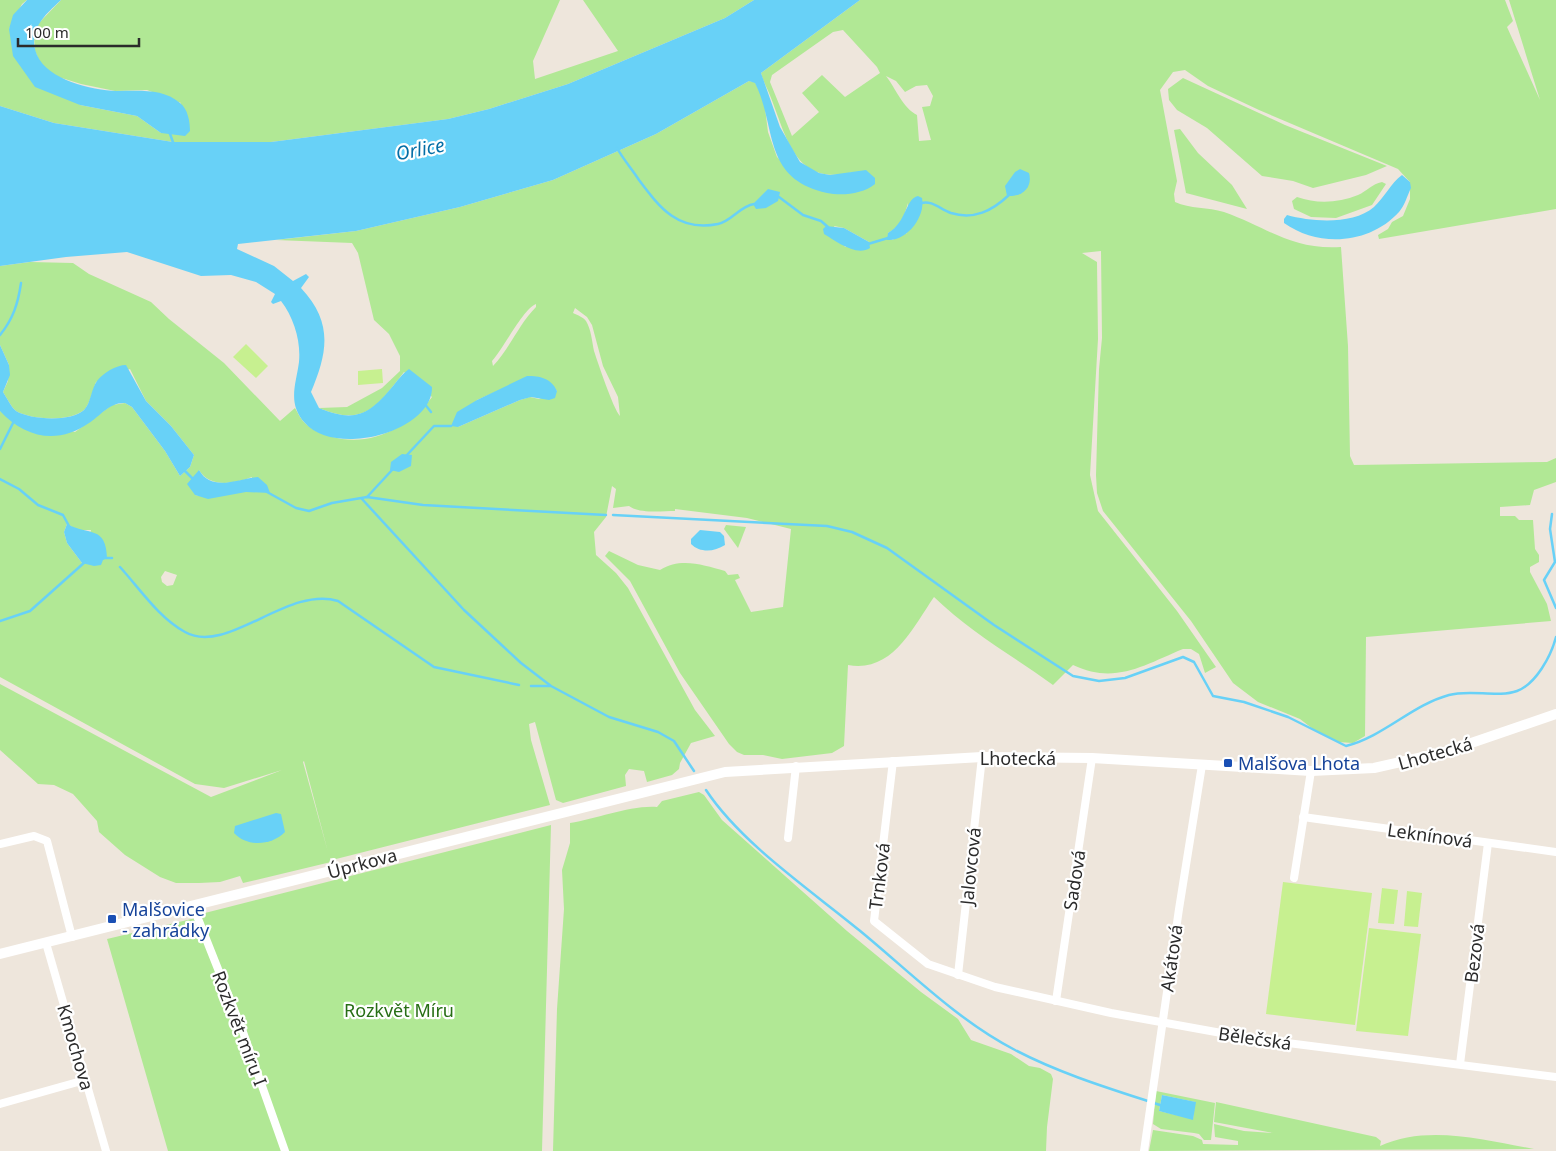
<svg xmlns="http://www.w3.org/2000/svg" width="1556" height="1151" viewBox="0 0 1556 1151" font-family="'Noto Sans',sans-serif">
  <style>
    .green { fill: #b1e895; fill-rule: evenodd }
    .pitch { fill: #c7f090 }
    .water { fill: #68d1f7 }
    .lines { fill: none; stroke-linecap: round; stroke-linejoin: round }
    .stream { stroke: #68d1f7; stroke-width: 2.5 }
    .street { stroke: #fff; stroke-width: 8 }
    .secondary { stroke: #fff; stroke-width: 10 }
    .transit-dot { fill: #1a4fb4; stroke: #fff; stroke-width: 2 }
    .labels { text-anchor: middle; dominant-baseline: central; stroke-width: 4.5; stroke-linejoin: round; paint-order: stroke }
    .street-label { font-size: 18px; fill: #2b2b2b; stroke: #fff }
    .transit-label { font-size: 18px; fill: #164399; stroke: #fff; text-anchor: start }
    .park-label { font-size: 18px; fill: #276e15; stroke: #fff }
    .water-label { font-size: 19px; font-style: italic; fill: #046ea6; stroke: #fff }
  </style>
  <rect width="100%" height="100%" fill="#eee6dc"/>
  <g class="green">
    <path d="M0 0H27L22 4 9 29 80 105 137 116 161 133 181 103 147 90 115 91 81 84 52 75 40 62 35 51 34 36 37 25 61 0H560L533 61 535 79 618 51 583 0H754L725 18 568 84 489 109 448 119 271 142H173L54 123 0 106Z"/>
    <path d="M860 0H1505L1513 21 1507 27 1540 100 1509 0H1556V209L1379 239 1378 235 1388 229 1392 222 1403 216 1410 199V182L1398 169 1259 110 1208 86 1185 70 1173 72 1160 90 1177 181 1174 194 1175 202C1190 209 1208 207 1224 212 1269 228 1291 250 1341 247L1348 346 1350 456 1354 465 1547 462 1556 458V482L1534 490 1530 505 1500 507V516H1515L1519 520H1533L1535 549 1539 555V562L1530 567V572L1547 604 1551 621 1366 637 1365 736 1353 743 1338 742 1313 729 1300 719 1258 702 1233 683 1191 621 1103 511 1097 493 1096 475 1099 369 1102 338 1101 251 1082 253 1097 262 1098 339 1090 475 1098 511 1177 611 1216 667 1205 673 1199 654 1191 649H1183C1144 665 1115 685 1073 665L1053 685C1013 656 970 632 934 597 912 629 892 673 848 665L844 746 832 753 782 759 763 755H744L737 752 729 744 680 673 630 581 605 556 609 551 638 565 660 570C681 557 703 565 725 571L728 575 738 574 740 578 735 580 751 612 783 607 791 529 747 518 675 509V511C662 511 640 514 629 506L613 508 616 489 612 486 606 517 594 532 596 555 616 573 628 588 695 710 715 736 691 743 680 763 679 769 672 775 647 782 644 771 629 769 625 775 626 786 563 803 556 800 535 722 529 724 531 740 550 805 336 859 330 858 331 862 243 883 240 876 220 882 199 883H176L160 877 125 855 99 832 97 821 73 794 54 785 38 784 0 750V684L211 797 282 770 224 788 195 784 0 677V411L75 432 112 405 125 403 132 407 165 451 180 476 190 467 194 455 171 426 146 401 130 369 96 382C93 390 90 404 84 410 70 422 31 420 16 411 11 407 7 398 3 392L8 381 9 365 0 345V266L30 262 73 263 89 274 151 302 169 319 224 363 280 421 295 408C298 413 301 420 306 424 312 430 321 433 330 436 369 449 409 427 432 397L404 372C377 407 364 427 319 408L347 407 382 388 400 371V356L389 334 374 320 358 253 352 243 276 240 356 231 460 207 553 180 656 134 749 81 755 82 764 100 768 132 777 157 809 187 853 172C796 187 787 139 771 98 768 89 763 82 761 73ZM843 30 877 67 880 73 845 97 822 75 802 93 819 112 792 136 770 82 772 75 833 32ZM886 76 896 81 905 92 916 86 927 85 933 96 930 106 922 107 931 140 919 141 917 115C903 108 896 89 886 76ZM908 203 907 233 892 240 888 233C901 226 904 217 908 203ZM834 226 844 228 869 242 845 247ZM536 304V307C519 324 510 348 493 366L492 361C504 348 523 309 536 304ZM575 308 587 317 592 325 603 366 618 397 620 416C613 408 598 363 594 351 592 341 591 329 586 321 583 317 577 315 573 313ZM550 383 557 391 539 399 530 397 520 400 458 427 477 400 495 392ZM199 470C210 489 236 483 252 477V492C230 490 220 501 195 495ZM67 524 78 530H91L82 563 67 543 64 532ZM165 571 177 575 173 585 167 586 162 582 161 577ZM304 761 328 852 303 762Z"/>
    <path d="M1183 78 1285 125 1387 166 1366 175 1313 188 1293 181 1262 176 1207 128 1177 110 1169 100 1168 89Z"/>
    <path d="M1180 129 1198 153 1232 185 1247 209 1186 193 1174 130Z"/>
    <path d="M1382 182 1386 184 1372 205 1336 218 1311 217 1294 209 1292 201 1297 197C1317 204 1338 203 1358 195 1367 191 1372 184 1382 182Z"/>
    <path d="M726 525 746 527 738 548 724 529Z"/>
    <path d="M699 792 704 795 722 820 847 931 921 992 958 1019 971 1040 1011 1054 1029 1066 1040 1068 1051 1074 1053 1079 1047 1127 1046 1151H553L557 1009 564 909 562 870 570 843V823C597 819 630 805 657 807L662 801Z"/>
    <path d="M551 825 542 1151H168L107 939 200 917 201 914Z"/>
    <path d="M1156 1091 1215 1103 1211 1140H1204L1199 1134 1194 1133 1161 1129 1153 1124ZM1162 1095 1195 1102 1193 1119 1159 1111Z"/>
    <path d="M1216 1102 1376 1137 1381 1141 1380 1146C1427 1124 1485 1140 1534 1149L1149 1151 1153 1130 1193 1136 1202 1140 1203 1144 1238 1145V1141L1215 1137 1214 1124 1244 1131 1273 1133 1214 1122Z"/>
  </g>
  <g class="pitch">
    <path d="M246 344 268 366 256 378 233 357Z"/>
    <path d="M382 369 383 383 358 385V371Z"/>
    <path d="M1283 882 1372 893 1355 1025 1266 1014Z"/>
    <path d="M1382 888 1398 890 1394 924 1378 923Z"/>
    <path d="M1407 891 1422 893 1418 927 1404 926Z"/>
    <path d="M1369 928 1421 934 1408 1036 1356 1031Z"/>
  </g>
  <g class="water">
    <path d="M27 0H61C45 15 27 30 37 55 48 80 91 90 117 91 138 91 163 88 180 103 188 109 190 122 190 131L185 136 161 133 137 116 80 105 35 87 13 56 9 29 13 15Z"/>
    <path d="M754 0H860L761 73 780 127 800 162 819 173 830 175 866 170 875 178V184C863 194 842 196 827 193 762 179 777 127 755 83L749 81 656 134 553 180 460 207 356 231 238 244 237 249 274 266 293 281 306 274 309 277 301 288C333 322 328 352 311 392L319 408C355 423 369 415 393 386 398 380 402 374 409 369L432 387C433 431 336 458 305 423 287 403 296 385 299 362 301 341 294 318 281 301L273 304 271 302 275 294 256 282 231 275 201 276 127 252 66 257 0 266V106L54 123 173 142H271L448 119 489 109 568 84 725 18Z"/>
    <path d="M1020 169 1029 173C1033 188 1022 197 1007 196L1005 186 1015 172Z"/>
    <path d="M1402 175 1410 182 1411 188C1407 196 1405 205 1399 212 1370 244 1319 248 1284 223V219L1287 215C1312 222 1353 225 1374 207 1384 198 1391 183 1402 175Z"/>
    <path d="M768 189 780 192 778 201 766 208 756 209 753 204Z"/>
    <path d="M918 196 922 198C926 217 906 242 887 240L888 233C907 222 905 199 918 196Z"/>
    <path d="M826 226 844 228 869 242 870 248C856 257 836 241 824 234L823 229Z"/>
    <path d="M0 345 9 365 10 375 3 392C7 398 11 407 16 411 31 420 71 422 84 410 91 403 91 389 97 381 103 373 116 365 126 365L146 401 171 426 194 455 190 467 180 476 165 451 132 407 125 403C110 402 100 416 89 423 58 445 25 438 0 411Z"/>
    <path d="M527 376C540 376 551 378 557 391L555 398 549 400 531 397 520 400 458 427 451 426 457 412 477 400Z"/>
    <path d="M402 454 412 455 411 466 399 472 390 470 391 462Z"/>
    <path d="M199 470C212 493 239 478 258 477L267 485 270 493 246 492 208 499 195 495 187 484Z"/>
    <path d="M67 524C89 536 106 525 107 558L103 560 101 565 94 566 82 563 67 543 64 532Z"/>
    <path d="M700 530 720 532 724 536 725 545C714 552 700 553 691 544V539Z"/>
    <path d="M276 813 281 814 285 832C272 845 248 848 234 833L235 826Z"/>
    <path d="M1162 1095 1196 1102 1193 1120 1159 1111Z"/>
  </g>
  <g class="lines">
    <g class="stream">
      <path d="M169 131 174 145"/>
      <path d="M617 148C623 159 632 169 639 180 660 208 678 232 718 224 732 221 740 206 754 204"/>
      <path d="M779 197 803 215 821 221 828 227"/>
      <path d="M921 203C932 200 940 209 951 213 974 220 992 211 1009 195"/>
      <path d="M868 244 888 238"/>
      <path d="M0 335C13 319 18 304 21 283"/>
      <path d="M424 403 431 412"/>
      <path d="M0 449 14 421"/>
      <path d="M406 456 434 426H451"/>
      <path d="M184 470 192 478"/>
      <path d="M0 479 19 489 38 505 63 515 69 526"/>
      <path d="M267 492 296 508 309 511 332 503 367 497 423 505 606 515"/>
      <path d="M367 497 393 469"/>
      <path d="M362 499 464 610 521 663 551 686 609 717 658 732 674 741 694 771"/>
      <path d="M1552 514 1550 529 1555 562 1544 580 1556 608"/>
      <path d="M613 515 827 526 852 532 887 548 994 625 1073 676 1099 681 1125 678 1183 657 1194 662 1213 696 1244 702 1288 717 1346 746C1383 737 1412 705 1449 695 1470 689 1498 698 1517 691 1536 684 1551 656 1556 637"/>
      <path d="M104 558H112"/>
      <path d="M120 567C140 589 159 618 185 632 227 656 288 585 338 601L434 667 519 685"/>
      <path d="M0 621 30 611 85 562"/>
      <path d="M531 686H550"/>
      <path d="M706 790C741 843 809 889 859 930 909 971 957 1020 1015 1050 1061 1074 1111 1089 1160 1105"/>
    </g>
    <g class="street">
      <path d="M893 761 874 921 928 964 995 987 1111 1013 1249 1038 1556 1077"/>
      <path d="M1303 817 1556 852"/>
      <path d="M788 838 796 766"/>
      <path d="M0 844 34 836 47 841 72 937"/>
      <path d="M1294 878 1311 771"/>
      <path d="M193 906 243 1032 285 1151"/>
      <path d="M46 943 106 1151"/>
      <path d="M958 975 982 757"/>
      <path d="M1056 1001 1092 758"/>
      <path d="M1460 1064 1488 843"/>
      <path d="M0 1104 85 1080"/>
      <path d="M1144 1151 1179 909 1202 765"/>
    </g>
    <path class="secondary" d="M0 954 725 772 982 757 1092 758 1311 771 1374 768 1445 752 1556 714"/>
  </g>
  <g class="transit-dot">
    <rect x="1223" y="758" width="10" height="10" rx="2.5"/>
    <rect x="107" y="914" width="10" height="10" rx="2.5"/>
  </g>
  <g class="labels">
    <g class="street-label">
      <text transform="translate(1435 753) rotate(-16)">Lhotecká</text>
      <text x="1018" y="758">Lhotecká</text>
      <text transform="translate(1430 835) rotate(8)">Leknínová</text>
      <text transform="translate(362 863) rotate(-15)">Úprkova</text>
      <text transform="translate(970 866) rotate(-84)">Jalovcová</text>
      <text transform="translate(879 876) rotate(-83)">Trnková</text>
      <text transform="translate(1074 880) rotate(-81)">Sadová</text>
      <text transform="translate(1474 953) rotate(-83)">Bezová</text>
      <text transform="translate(1171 958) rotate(-82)">Akátová</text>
      <text transform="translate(240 1028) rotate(69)">Rozkvět míru I</text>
      <text transform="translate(1255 1038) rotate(8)">Bělečská</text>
      <text transform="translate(76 1047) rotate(74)">Kmochova</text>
    </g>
    <g class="transit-label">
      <text x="1238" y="763">Malšova Lhota</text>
      <text x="122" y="909">Malšovice<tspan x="122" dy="21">- zahrádky</tspan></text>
    </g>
    <g class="park-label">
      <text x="399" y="1010">Rozkvět Míru</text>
    </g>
    <g class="water-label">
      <text transform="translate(420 149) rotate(-11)">Orlice</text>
    </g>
  </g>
  <path d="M18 38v8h121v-8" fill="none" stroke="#2b2b2b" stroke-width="2.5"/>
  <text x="25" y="38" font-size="15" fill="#2b2b2b" stroke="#ffffff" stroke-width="4" paint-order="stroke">100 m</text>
</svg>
